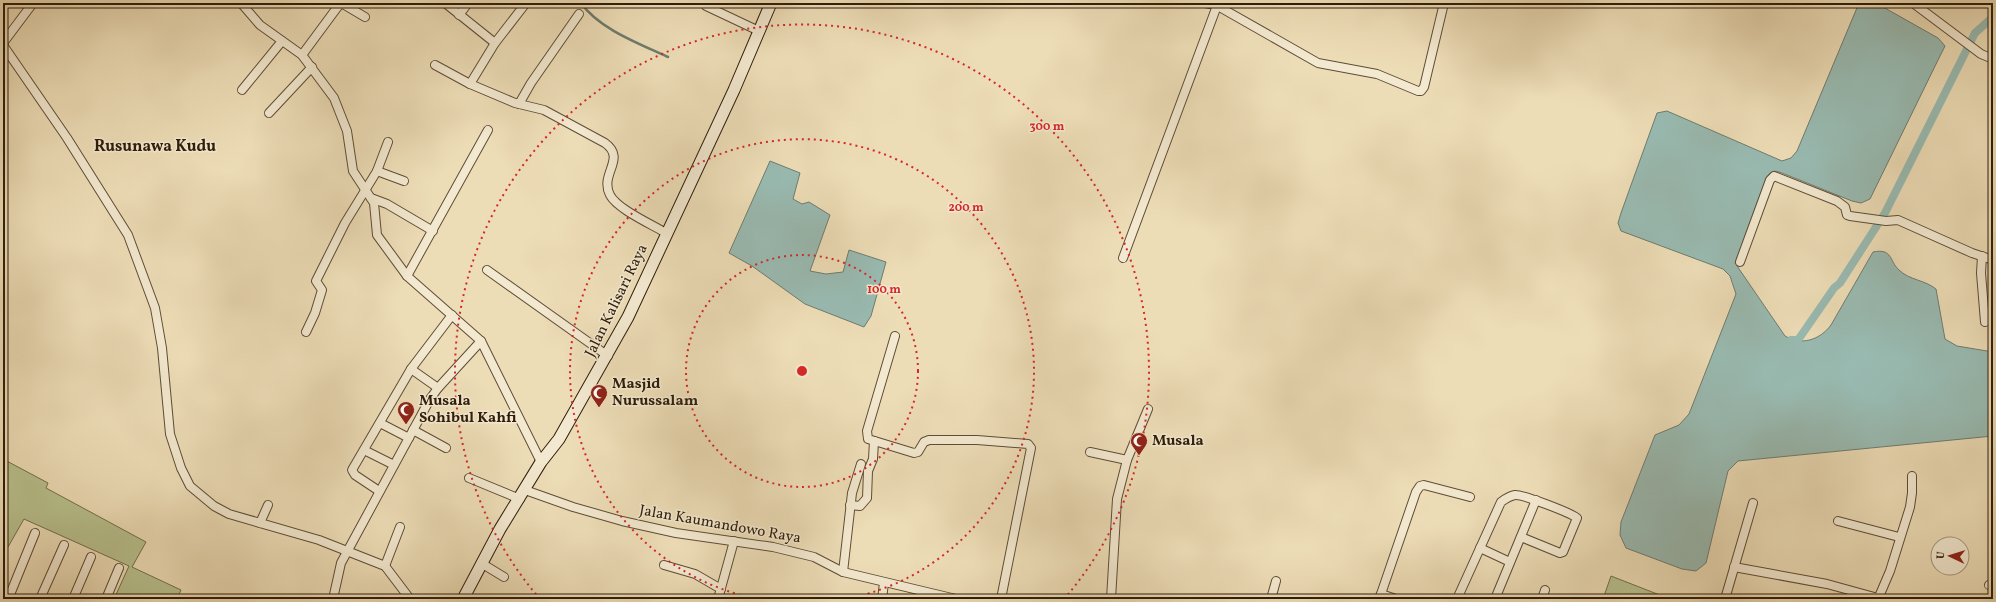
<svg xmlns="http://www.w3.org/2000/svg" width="1996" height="602" viewBox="0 0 1996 602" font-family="Vollkorn,serif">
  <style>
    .green { fill: #b8c18e; stroke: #736f4c }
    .water { fill: #99bbb2; stroke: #6e7c6f }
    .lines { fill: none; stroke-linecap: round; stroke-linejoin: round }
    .stream { stroke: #6e7c6f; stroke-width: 2.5 }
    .canal { stroke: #99bbb2; stroke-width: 8 }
    .street-casing { stroke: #5e4d35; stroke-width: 10 }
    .secondary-casing { stroke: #2e1d0a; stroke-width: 13 }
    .street { stroke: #f3e9d0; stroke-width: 8 }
    .secondary { stroke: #f3e9d0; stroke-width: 11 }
    .ring { fill: none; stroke: #d62828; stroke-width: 2; stroke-dasharray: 2 4 }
    .labels { text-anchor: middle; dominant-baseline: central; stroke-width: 3; stroke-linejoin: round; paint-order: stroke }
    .street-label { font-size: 15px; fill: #2e1d0a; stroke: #f3e9d0 }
    .poi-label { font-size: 15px; font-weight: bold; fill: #2e1d0a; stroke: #f3e9d0; text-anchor: start }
    .neighbourhood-label { font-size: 16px; font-weight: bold; fill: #2e1d0a; stroke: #f3e9d0 }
    .centre { fill: #d62828; stroke: #f3e9d0; stroke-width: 2 }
    .ring-label { font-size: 12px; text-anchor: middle; font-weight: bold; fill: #d62828; stroke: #f3e9d0; stroke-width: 3; stroke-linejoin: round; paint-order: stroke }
  </style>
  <rect width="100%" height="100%" fill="#edddb7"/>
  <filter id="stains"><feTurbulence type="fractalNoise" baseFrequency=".005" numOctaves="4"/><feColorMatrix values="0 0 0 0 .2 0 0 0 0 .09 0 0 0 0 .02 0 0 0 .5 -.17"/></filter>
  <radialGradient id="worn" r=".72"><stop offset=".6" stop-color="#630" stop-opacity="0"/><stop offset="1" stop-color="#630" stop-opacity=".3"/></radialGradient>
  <g class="green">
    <path d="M3 459 48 483 46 488 146 542 132 567 181 590 177 599H114L129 566 24 519 8 547 3 545Z"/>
    <path d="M1611 576 1670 599H1603Z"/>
  </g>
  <g class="water">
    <path d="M1859 3H1876L1938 38 1945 46 1940 56 1870 199 1861 203 1852 201 1782 173C1773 170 1771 170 1766 179L1735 263 1785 336C1801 346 1820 340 1831 325L1873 252C1893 248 1889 261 1899 270 1909 280 1925 280 1936 289L1945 339 1957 346 1993 352V436L1738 461 1728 471 1706 563 1696 571 1682 569 1626 548 1620 535 1621 522 1655 435 1679 425 1689 414 1736 294 1730 276 1723 269 1621 231 1618 223 1621 213 1657 113 1667 111 1782 161 1791 158 1797 151Z"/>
    <path d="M770 161 800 173 793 199 802 204 809 202 830 215 810 271 826 274 843 272 849 250 886 262 871 316 864 327 805 304 752 266 729 253Z"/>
  </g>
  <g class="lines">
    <path class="stream" d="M581 3C599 29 640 44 668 57"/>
    <path class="canal" d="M1791 340H1798L1834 288 1840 283 1885 213 1975 33 1993 17"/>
    <defs>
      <g id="street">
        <path d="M241 3 260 25 302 55 334 98 347 131 353 171 374 203 377 235 407 276 481 341 541 462"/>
        <path d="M445 3 495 43"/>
        <path d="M1205 3 1216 5 1318 63 1377 74 1418 91H1421L1424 87 1444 3"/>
        <path d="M1913 3 1981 54 1993 59"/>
        <path d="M706 6 759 31"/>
        <path d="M459 15 468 3"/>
        <path d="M3 43 33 3"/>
        <path d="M3 45 67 138 128 235 155 308 162 348 170 434 181 468 190 486 214 506 229 514 319 540 385 566 410 599"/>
        <path d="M302 55 339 5 343 4 365 17"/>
        <path d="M435 65 470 84 515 103 544 110 605 143C627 159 599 174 610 195 617 209 653 225 666 233"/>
        <path d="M470 84 495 43 526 3"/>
        <path d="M242 90 282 41"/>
        <path d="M519 104 531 83 579 14"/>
        <path d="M269 113 312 67"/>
        <path d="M377 171 404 181"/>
        <path d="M371 198 387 204 433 231"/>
        <path d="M1982 256 1981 273 1985 322"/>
        <path d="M1123 258 1218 3"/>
        <path d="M1740 262 1770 180 1774 176 1837 201 1845 207 1847 215 1850 216 1886 221 1898 220 1972 253 1993 260"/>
        <path d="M487 270 608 356"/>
        <path d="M407 276 488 130"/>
        <path d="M306 332 315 313 322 290 316 281 345 223 377 171 388 142"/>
        <path d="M895 336 867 431 868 439 914 453 918 452 924 442 929 440H977L1028 444 1031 448 1001 599"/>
        <path d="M411 369 438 388"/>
        <path d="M380 423 409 438"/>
        <path d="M413 430 446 448"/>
        <path d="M364 450 394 465"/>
        <path d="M1090 452 1127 460"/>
        <path d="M469 478 520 499"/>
        <path d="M525 490 573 507 622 521 676 533 773 547 814 557 843 572 956 599"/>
        <path d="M379 491 355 475 352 470 411 369 452 315"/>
        <path d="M850 505 860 506 867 498 868 471 873 459 874 441"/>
        <path d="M1838 521 1899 537"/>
        <path d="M260 523 268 505"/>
        <path d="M1480 548 1510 562"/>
        <path d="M481 563 504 577"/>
        <path d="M664 565 695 574 721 589"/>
        <path d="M385 566 400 527"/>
        <path d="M1734 567 1827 584 1878 598"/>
        <path d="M843 572 852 493 861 464"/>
        <path d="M1989 585 1993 586"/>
        <path d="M1381 594 1416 492 1420 486 1424 485 1470 497"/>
        <path d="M9 597 35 533"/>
        <path d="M1379 598 1381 594 1396 599"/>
        <path d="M40 599 64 545"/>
        <path d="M73 599 91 557"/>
        <path d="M106 599 119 568"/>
        <path d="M333 599 341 563 430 399 438 388 481 341"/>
        <path d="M718 599 734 541"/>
        <path d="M882 599 884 583"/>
        <path d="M1111 599 1117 499 1127 460 1148 409"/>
        <path d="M1271 599 1276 581"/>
        <path d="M1457 599 1501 502C1505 499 1510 496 1515 495 1522 494 1571 513 1577 518L1563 552 1560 553 1521 537"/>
        <path d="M1495 599 1536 500"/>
        <path d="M1542 599 1545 590"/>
        <path d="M1725 599 1753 503"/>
        <path d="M1878 599 1890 571 1910 507 1912 493V476"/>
      </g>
      <path id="secondary" d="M463 599 500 529 541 462 559 439 628 317 734 90 771 3"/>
    </defs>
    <use href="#street" class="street-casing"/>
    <use href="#secondary" class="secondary-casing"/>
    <use href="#street" class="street"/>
    <use href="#secondary" class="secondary"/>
  </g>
  <g class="ring">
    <circle cx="802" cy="371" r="116"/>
    <path d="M758 599A232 232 0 1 1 846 599"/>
    <path d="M540 599A347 347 0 1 1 1064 599"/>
  </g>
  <defs>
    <symbol id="mosque-pin" viewBox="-11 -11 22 30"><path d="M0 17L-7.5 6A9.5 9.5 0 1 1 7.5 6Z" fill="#8f2418" stroke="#f3e9d0"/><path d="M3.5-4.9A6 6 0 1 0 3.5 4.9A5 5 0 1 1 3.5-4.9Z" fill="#fff"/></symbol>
  </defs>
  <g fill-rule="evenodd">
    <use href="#mosque-pin" x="589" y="383" width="20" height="27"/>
    <use href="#mosque-pin" x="396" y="400" width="20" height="27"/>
    <use href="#mosque-pin" x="1129" y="431" width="20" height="27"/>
  </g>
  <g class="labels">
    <g class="street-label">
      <text transform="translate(617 301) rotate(-64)">Jalan Kalisari Raya</text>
      <text transform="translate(720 525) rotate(10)">Jalan Kaumandowo Raya</text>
    </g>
    <g class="poi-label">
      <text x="612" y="384">Masjid<tspan x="612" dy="17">Nurussalam</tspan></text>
      <text x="419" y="401">Musala<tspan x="419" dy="17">Sohibul Kahfi</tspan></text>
      <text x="1152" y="441">Musala</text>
    </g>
    <g class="neighbourhood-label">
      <text x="155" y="147">Rusunawa Kudu</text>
    </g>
  </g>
  <circle cx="802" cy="371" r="6" class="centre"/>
  <g class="ring-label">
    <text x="1047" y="130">300 m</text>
    <text x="966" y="211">200 m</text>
    <text x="884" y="293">100 m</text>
  </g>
  <rect width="1996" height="602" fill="none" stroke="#edddb7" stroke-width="16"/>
  <rect x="4" y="4" width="1988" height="594" fill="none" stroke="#2e1d0a" stroke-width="2"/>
  <rect x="8" y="8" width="1980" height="586" fill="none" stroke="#2e1d0a"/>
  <g transform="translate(1950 556) rotate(274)"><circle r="19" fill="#f3e9d0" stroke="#a49781"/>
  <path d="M0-3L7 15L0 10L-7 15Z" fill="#8f2418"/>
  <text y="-6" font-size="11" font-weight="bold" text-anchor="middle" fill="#2e1d0a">U</text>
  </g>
  <rect width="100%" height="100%" filter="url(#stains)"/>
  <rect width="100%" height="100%" fill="url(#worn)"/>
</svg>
